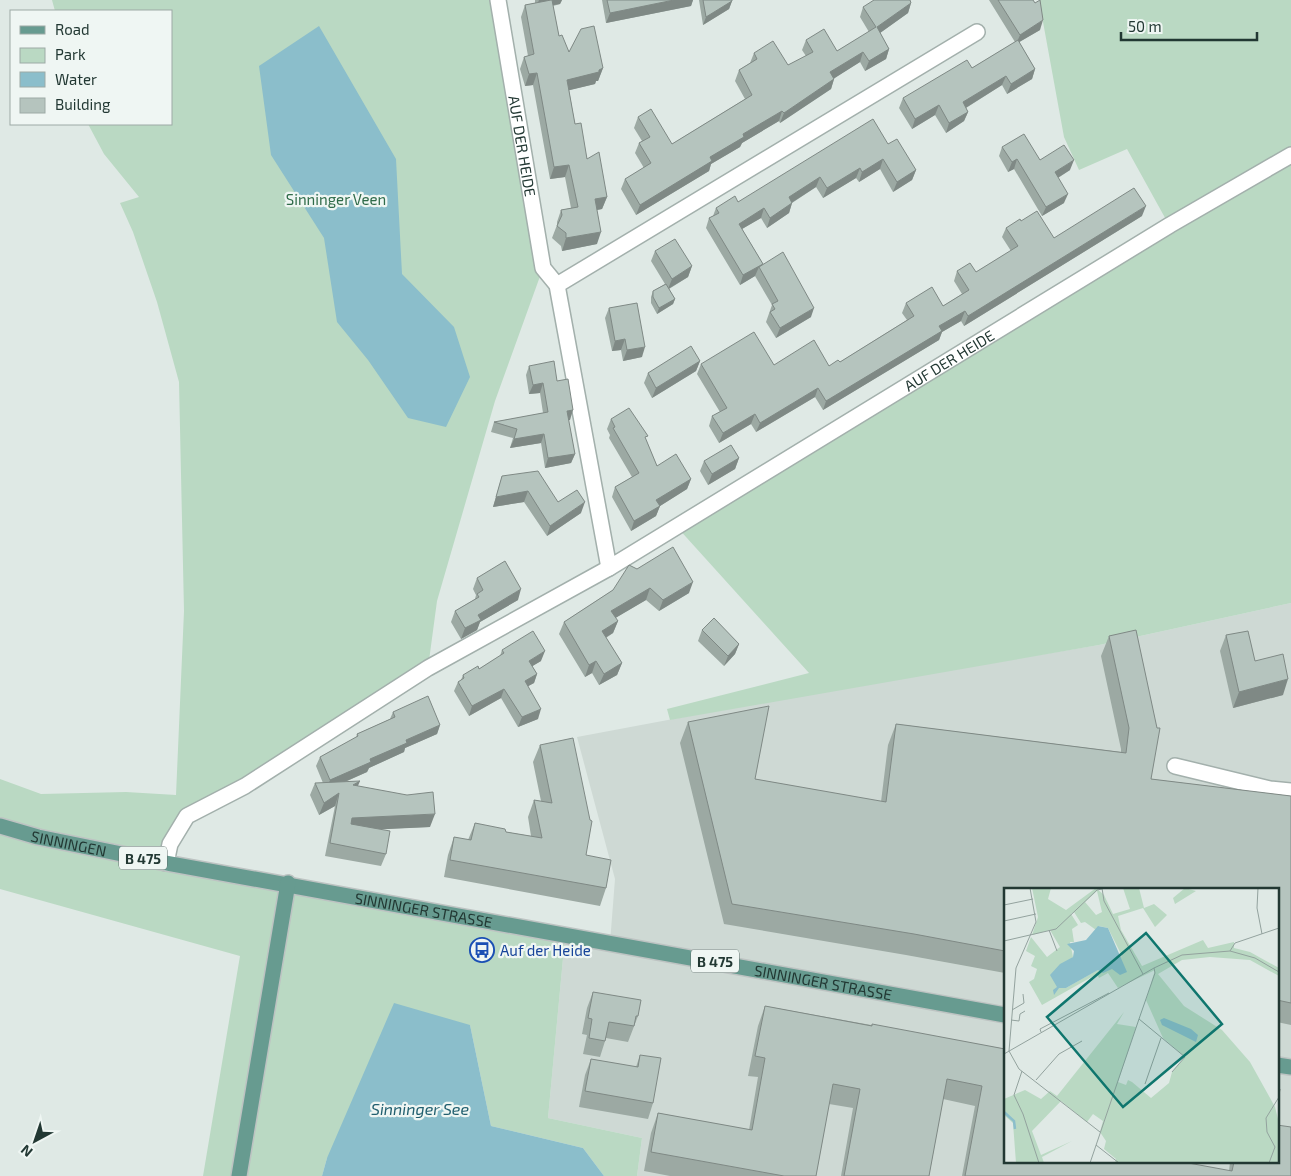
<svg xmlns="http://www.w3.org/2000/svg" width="1291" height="1176" viewBox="0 0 1291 1176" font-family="'Exo 2',sans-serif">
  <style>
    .built { fill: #ced9d4 }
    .green { fill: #bad9c3 }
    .water { fill: #8bbecb }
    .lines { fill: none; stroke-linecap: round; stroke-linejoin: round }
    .minor-casing { stroke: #a3b0ac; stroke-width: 18 }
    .major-casing { stroke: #bdc3c2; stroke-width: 18 }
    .minor { stroke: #fff; stroke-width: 15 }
    .major { stroke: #679b90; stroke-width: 15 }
    .wall { fill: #9ca9a3 }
    .shaded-wall { fill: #7f8985 }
    .building { fill: #b5c4be; stroke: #7f8985 }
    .labels { text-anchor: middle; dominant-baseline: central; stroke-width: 4.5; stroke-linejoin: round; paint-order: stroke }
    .shield { fill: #eff6f3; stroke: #60716d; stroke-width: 1 }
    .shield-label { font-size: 14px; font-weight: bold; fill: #223833 }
    .street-label { font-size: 15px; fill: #223833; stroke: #eff6f3 }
    .park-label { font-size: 15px; fill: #2f6b49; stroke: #eff6f3 }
    .transit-label { font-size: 15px; fill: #164399; stroke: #eff6f3; text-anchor: start }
    .water-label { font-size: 16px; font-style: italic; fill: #215f6f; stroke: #eff6f3 }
    .inset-river { fill: none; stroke: #8bbecb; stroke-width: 2.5 }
    .inset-road { fill: none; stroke: #93a29e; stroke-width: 1 }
    .view { fill: #0f766e; fill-opacity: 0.15; stroke: #0f766e; stroke-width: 2.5 }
    .inset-edge { fill: none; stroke: #223833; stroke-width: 2.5 }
  </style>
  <rect width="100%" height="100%" fill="#dfe9e5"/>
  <path class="built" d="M1291 603V1066L1277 1063V890H1005V1162H1277V1065L1291 1067V1176H637L642 1138 548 1118 565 937 610 943 615 879 577 737 845 687 1099 645Z"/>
  <g class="green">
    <path d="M52 0H498L543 268 495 401 437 601 428 668 187 816 166 863 565 937 548 1118 642 1138 637 1176H604L583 1148 491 1126 470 1025 327 1158 322 1176H203L240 956 0 889V779L41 794 126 792 176 795 184 611 179 382 157 302 133 232 120 203 139 197 104 154 88 124H171V11H55Z"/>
    <path d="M1039 0H1291V603L1099 645 670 720 667 709 809 673 677 527 1169 225 1127 149 1079 170 1064 137Z"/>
  </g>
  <g class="water">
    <path d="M319 26 396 159 402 274 454 327 470 377 446 427 408 418 368 360 337 322 324 238 271 155 259 66Z"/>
    <path d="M394 1003 470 1025 491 1126 583 1148 604 1176H322L327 1158Z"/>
  </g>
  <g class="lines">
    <defs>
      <g id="minor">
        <path id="s1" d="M498 0 543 268 557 285 609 568 1170 225 1291 155"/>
        <path d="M557 285 977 32"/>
        <path d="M1175 766 1270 789 1291 791"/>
        <path d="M166 863 170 844 187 816 245 786 428 668 609 568"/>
      </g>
      <g id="major">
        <path id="s2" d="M0 826 38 837 166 863 1005 1015"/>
        <path d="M1277 1065 1291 1067"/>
        <path d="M239 1176 288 883"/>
      </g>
    </defs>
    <use href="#minor" class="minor-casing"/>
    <use href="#major" class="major-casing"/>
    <use href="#minor" class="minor"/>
    <use href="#major" class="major"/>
  </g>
  <g class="wall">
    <path d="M535 0H562L560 4 553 6 559 36 569 52 603 68 598 81H596L595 84 569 90 575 124 587 159 607 197 602 209 597 210V244L562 251 561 246 552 238 557 225V222L561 210 571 208 565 177 550 179 533 85 525 86 520 69 524 57 528 56 521 17 525 5 535 3Z"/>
    <path d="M602 0H693L691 6 606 23Z"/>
    <path d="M699 0H732V1L729 9 703 25Z"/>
    <path d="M989 0H1033L1040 30 1019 42 1035 69 1032 79 1007 94 1002 85 966 108 968 112 964 121 946 133 935 115 912 129 899 108 903 98 972 68 1015 42Z"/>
    <path d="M911 3 908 13 880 33 889 49 886 59 865 71 860 62 834 78V79L831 89 780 123 779 121 742 143 740 147 711 164 709 171 636 215 621 189 625 179 644 168 635 153 639 143 642 141 634 128 638 117 672 144 745 99 735 81 739 70 750 63 754 53 788 65 806 56 802 50 806 40 837 51 869 32 860 17 863 7Z"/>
    <path d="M888 144 916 170 912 180 893 192 880 169 859 182 856 178 823 198 816 187 792 203 789 213 767 228 761 218 742 229 763 264 811 317 776 338 766 322 772 305 755 276 740 285 706 228 709 218 713 216 716 208 738 202Z"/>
    <path d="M1002 147 1070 170 1058 178 1064 203 1042 216 1014 169 1008 172 999 156Z"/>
    <path d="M1142 216 964 326 961 321 942 332 939 340 823 410 815 397 756 432 751 424 719 443 709 426 712 416 720 412 697 374 701 364 829 366 840 362 907 320 902 313 906 303 943 306 962 294 954 281 957 271 976 272 1011 251 1002 237 1006 228 1021 221 1054 238Z"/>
    <path d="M655 251 692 266 688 277 669 289 675 299 673 304 657 314 651 303V297L653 291 665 284 651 261Z"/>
    <path d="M609 308 642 357 623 361 621 350 612 351 605 318Z"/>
    <path d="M700 361 696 371 652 398 644 383 648 373Z"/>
    <path d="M529 366 557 381 570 420H568L575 454 571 463 545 468 541 443 510 448 513 438 491 432 494 422 543 413 540 393 529 394 526 375Z"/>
    <path d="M611 419 646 440 657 466 691 479 687 489 660 506 656 516 631 531 612 497 615 487 632 477 609 438 610 435 607 429Z"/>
    <path d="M739 458 735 469 708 485 700 471 704 461Z"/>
    <path d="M502 476 558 502 581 513 547 536 524 502 493 507Z"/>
    <path d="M637 569 689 593 659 611 646 600 615 618 618 621 613 633 606 638 622 663 617 675 599 685 592 673 585 677 559 634 564 622 613 590Z"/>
    <path d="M477 578 518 600 480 622 477 630 461 639 451 622 455 611 475 599 476 595 473 589Z"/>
    <path d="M702 630 739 644 735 654 724 666 698 641Z"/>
    <path d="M1226 635 1255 661 1283 695 1233 708 1220 651Z"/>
    <path d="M1109 636 1151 779 1291 796V1025L1277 1022V890H1005V973L906 955 724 924 680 743 688 722 755 779 881 802 888 745 896 724 1121 752V749L1101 656Z"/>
    <path d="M502 650 541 661 532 666 537 674 534 683 528 686 538 719 518 727 501 698 469 716 454 691 458 682 461 680 463 675 479 669 500 656Z"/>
    <path d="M393 712 440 725 437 734 405 748 404 752 369 768 367 772 345 782 358 786 430 827 379 829 386 854 381 866 325 856 335 806 319 815 310 795 315 783H323L316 766 320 757 356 738 357 734 390 719Z"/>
    <path d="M540 745 586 855 606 888 600 906 444 877 448 855 454 837 468 840 475 823 506 832 531 836 528 817 534 800 541 801 533 762Z"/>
    <path d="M593 992 638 1016 628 1042 606 1038 600 1057 583 1054 587 1035 582 1034 587 1008Z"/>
    <path d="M765 1006 1005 1049V1162L1229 1171 1230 1162H1277L1291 1176H962L975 1106 943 1099 929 1176H841L853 1108 829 1104 816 1176H670L644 1171 651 1133 658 1113 749 1130 758 1077 748 1076 758 1026Z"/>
    <path d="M640 1055 653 1103 648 1119 579 1107 585 1075 591 1059 636 1067Z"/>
  </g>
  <g class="shaded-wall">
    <path d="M539 0H562L560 4 536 8Z"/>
    <path d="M674 0H693L691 6 606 23 610 13Z"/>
    <path d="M732 1 729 9 703 25 706 17Z"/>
    <path d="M911 3 908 13 873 38 877 27Z"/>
    <path d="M1043 20 1040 30 1016 44 1020 35Z"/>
    <path d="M889 49 886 59 865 71 869 61Z"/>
    <path d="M863 52 860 62 827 83 830 72Z"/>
    <path d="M603 68 598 81H596L595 84 562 92 567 80Z"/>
    <path d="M1035 69 1032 79 1007 94 1011 84Z"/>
    <path d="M537 73 533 85 525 86 529 74Z"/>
    <path d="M1006 76 1002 85 959 112 963 102Z"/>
    <path d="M834 79 831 89 780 123 784 113Z"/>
    <path d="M939 105 935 115 912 129 915 119Z"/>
    <path d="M782 111 779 121 742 143 740 147 711 164 709 171 636 215 640 205 743 134Z"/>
    <path d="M968 112 964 121 946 133 949 123Z"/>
    <path d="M883 159 880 169 859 182 862 172Z"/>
    <path d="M1017 159 1014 169 1008 172 1012 162Z"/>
    <path d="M1074 160 1070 170 1051 182 1055 172Z"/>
    <path d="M569 165 565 177 550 179 554 167Z"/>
    <path d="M860 168 856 178 823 198 827 188Z"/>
    <path d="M916 170 912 180 893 192 897 182Z"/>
    <path d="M820 177 816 187 785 207 789 197Z"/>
    <path d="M1068 194 1064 203 1042 216 1046 207Z"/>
    <path d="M607 197 602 209 591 211 595 199Z"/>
    <path d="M792 203 789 213 767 228 770 218Z"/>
    <path d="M1146 206 1142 216 964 326 968 316Z"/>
    <path d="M764 208 761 218 735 233 739 224Z"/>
    <path d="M601 232 597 244 562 251 566 238Z"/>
    <path d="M763 264 759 267 755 276 740 285 743 275Z"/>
    <path d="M692 266 688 277 668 289 672 279Z"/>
    <path d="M675 299 673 304 657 314 659 308Z"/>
    <path d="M814 308 811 317 776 338 780 328Z"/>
    <path d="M965 311 961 321 942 332 939 340 823 410 826 401 939 326Z"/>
    <path d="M625 339 621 350 612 351 615 341Z"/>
    <path d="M645 347 642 357 623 361 627 350Z"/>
    <path d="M700 361 696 371 652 398 656 388Z"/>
    <path d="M543 383 540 393 529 394 533 385Z"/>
    <path d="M818 388 815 397 756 432 760 423Z"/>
    <path d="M573 410 570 420 564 421 567 411Z"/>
    <path d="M755 414 751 424 719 443 723 433Z"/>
    <path d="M544 434 541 443 510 448 514 439Z"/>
    <path d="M575 454 571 463 545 468 548 458Z"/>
    <path d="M739 458 735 469 708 485 712 474Z"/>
    <path d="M691 479 687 489 660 506 656 516 631 531 634 521 656 500Z"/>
    <path d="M528 491 524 502 493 507 496 497Z"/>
    <path d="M585 502 581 513 547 536 550 526Z"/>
    <path d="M693 582 689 593 659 611 663 600Z"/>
    <path d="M650 588 646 600 607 623 611 611Z"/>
    <path d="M521 589 518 600 480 622 477 630 461 639 465 628 478 615Z"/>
    <path d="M618 621 613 633 598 642 602 631Z"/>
    <path d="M739 644 735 654 724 666 728 656Z"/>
    <path d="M545 651 541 661 526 670 529 661Z"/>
    <path d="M596 661 592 673 585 677 589 665Z"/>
    <path d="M622 663 617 675 599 685 604 674Z"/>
    <path d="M537 674 534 683 521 690 525 681Z"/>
    <path d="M1288 679 1283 695 1233 708 1239 692Z"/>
    <path d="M504 689 501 698 469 716 472 706Z"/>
    <path d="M541 709 538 719 518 727 522 717Z"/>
    <path d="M440 725 437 734 405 748 404 752 369 768 367 772 326 790 330 780 406 740Z"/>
    <path d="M360 781 355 793 353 785Z"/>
    <path d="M339 793 335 806 319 815 324 803Z"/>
    <path d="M435 814 430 827 347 831 352 818Z"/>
  </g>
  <g class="building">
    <path d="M551 0H552L559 36 562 35 569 52 581 29 594 26 603 68 599 70V72L567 80 575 124 581 123 587 159 599 152 607 197 595 199 601 232 566 238V233L557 226 562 215 561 210 578 207 569 165 554 167 537 73 529 74 524 57 534 54 525 5Z"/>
    <path d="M607 0H674L610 13Z"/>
    <path d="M703 0H732V1L706 17Z"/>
    <path d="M874 0H910L911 3 877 27 889 49 869 61 863 52 830 72 834 79 784 113 782 111 743 134 744 137 710 157 712 161 640 205 625 179 651 163 639 143 650 137 638 117 651 109 672 144 752 95 739 70 757 59 754 53 773 41 788 65 813 52 806 40 824 29 837 51 876 27 863 7Z"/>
    <path d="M998 0H1033L1035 3 1040 0 1043 20 1020 35Z"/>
    <path d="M1018 40 1035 69 1011 84 1006 76 963 102 968 112 949 123 939 105 915 119 903 98 967 60 972 68Z"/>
    <path d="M873 119 888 144 897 139 916 170 897 182 883 159 862 172 860 168 827 188 820 177 789 197 792 203 770 218 764 208 739 224 763 264 743 275 709 218 719 213 716 208 735 196 738 202Z"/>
    <path d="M1024 134 1040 160 1064 145 1074 160 1055 172 1068 194 1046 207 1017 159 1012 162 1002 147Z"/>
    <path d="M1134 188 1146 206 968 316 965 311 939 326 942 331 826 401 818 388 760 423 755 414 723 433 712 416 727 408 701 364 754 332 774 365 814 340 829 366 838 360 840 362 914 316 906 303 932 287 943 306 969 290 957 271 970 263 976 272 1018 246 1006 228 1020 219 1021 221 1037 211 1054 238Z"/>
    <path d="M675 239 692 266 672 279 655 251Z"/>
    <path d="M783 252 814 308 780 328 770 312 775 309 772 304 778 301 759 267Z"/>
    <path d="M666 284 675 299 659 308 653 297V291Z"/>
    <path d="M637 303 645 347 627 350 625 339 615 341 609 308Z"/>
    <path d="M691 346 700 361 656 388 648 373Z"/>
    <path d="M554 361 557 381 568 379 573 410 567 411 575 454 548 458 544 434 514 439 517 429 494 422 548 412 543 383 533 385 529 366Z"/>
    <path d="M629 408 648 436 645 437 657 466 676 454 691 479 656 500 660 506 634 521 615 487 639 473 613 428 615 427 611 419Z"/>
    <path d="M731 445 739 458 712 474 704 461Z"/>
    <path d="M538 471 558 502 577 490 585 502 550 526 528 491 496 497 502 476Z"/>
    <path d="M673 547 693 582 663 600 650 588 611 611 618 621 602 631 622 663 604 674 596 661 589 665 564 622 613 590 629 565 637 569Z"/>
    <path d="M505 561 521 589 478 615 481 620 465 628 455 611 479 597 477 594 483 590 477 578Z"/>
    <path d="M714 618 739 644 728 656 702 630Z"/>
    <path d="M1136 630 1157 728H1160L1151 779 1291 796V1003L1277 1000V890H1005V951L914 934 732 904 688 722 769 706 755 779 886 802 896 724 1126 753 1129 728 1109 636Z"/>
    <path d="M533 631 545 651 529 661 537 674 525 681 541 709 522 717 504 689 472 706 458 682 464 678 463 675 478 666 479 669 504 653 502 650Z"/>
    <path d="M1248 631 1255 661 1283 654 1288 679 1239 692 1226 635Z"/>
    <path d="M428 696 440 725 406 740 407 743 370 759 371 762 330 780 320 757 358 736 357 734 395 717 393 712Z"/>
    <path d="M573 738 590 820 592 821 586 855 611 860 606 888 450 860 454 837 471 840 475 823 505 829 506 832 542 838 534 800 552 803 540 745Z"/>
    <path d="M360 781 353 785 407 795 433 792 435 814 352 818 351 824 390 831 386 854 330 843 339 793 324 803 315 783Z"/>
    <path d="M593 992 641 1000 638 1016H636L634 1026 609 1022 605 1041 589 1038 592 1019 588 1018Z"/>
    <path d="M765 1006 872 1026V1024L1005 1049V1162H1183L1232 1171 1234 1162H1277V1125L1291 1127V1176H965L982 1086 947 1079 929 1176H844L860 1089 833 1084 816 1176H784L651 1152 658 1113 752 1130 765 1058 755 1056Z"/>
    <path d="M640 1055 661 1058 653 1103 585 1091 591 1059 638 1067Z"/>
    <path d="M1277 1088 1280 1089 1277 1107Z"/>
  </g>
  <defs>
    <symbol id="bus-ring" viewBox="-11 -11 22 22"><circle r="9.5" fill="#eff6f3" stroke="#1a4fb4" stroke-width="1.5"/><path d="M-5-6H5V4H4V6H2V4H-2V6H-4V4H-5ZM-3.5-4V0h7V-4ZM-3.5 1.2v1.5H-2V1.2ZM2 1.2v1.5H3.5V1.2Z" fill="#1a4fb4"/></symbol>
  </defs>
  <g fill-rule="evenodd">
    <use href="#bus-ring" x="468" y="936" width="28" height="28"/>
  </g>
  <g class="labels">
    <g class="shield">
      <rect x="119" y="846.5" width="48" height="23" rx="4"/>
      <rect x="691" y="949.5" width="48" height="23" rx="4"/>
    </g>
    <g class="shield-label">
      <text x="143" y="858">B 475</text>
      <text x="715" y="961">B 475</text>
    </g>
    <g class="street-label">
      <text stroke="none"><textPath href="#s1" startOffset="148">AUF DER HEIDE</textPath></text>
      <text stroke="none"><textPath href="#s1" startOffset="980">AUF DER HEIDE</textPath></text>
      <text stroke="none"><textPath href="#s2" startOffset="71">SINNINGEN</textPath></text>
      <text stroke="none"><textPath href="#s2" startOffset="432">SINNINGER STRASSE</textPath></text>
      <text stroke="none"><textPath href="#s2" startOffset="838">SINNINGER STRASSE</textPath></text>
    </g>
    <g class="park-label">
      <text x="336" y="199">Sinninger Veen</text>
    </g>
    <g class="transit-label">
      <text x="500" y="950">Auf der Heide</text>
    </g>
    <g class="water-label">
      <text x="420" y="1108">Sinninger See</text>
    </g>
  </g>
  <g transform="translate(1004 888)">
    <rect width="275" height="275" fill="#dfe9e5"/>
    <path d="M28 0H47L44 11 62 22 92 0 100 7 109 26 126 21 119 0H135L140 20 150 16 163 27 151 39 139 20 114 28 117 42 138 78 199 52 204 60 230 54V60L246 64 275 80V88L246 72 206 69 178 72 154 86 180 118 218 142 246 174 271 219 275 235V275H111L112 271 100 261 102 253 96 244 99 233 89 226 83 234 57 213 28 243 37 267 68 253 38 269 40 275H12L9 235 0 227V211L21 202 37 211 46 203 53 208 120 124 113 136 132 139 114 194 122 197 124 192 128 194 147 210 165 195 168 184 181 169 159 150 142 112 151 82 114 100 104 85 95 90 93 86 38 117 25 94 30 91 33 81 27 78 31 68 22 63 27 49 43 69 56 59 46 42 28 47 34 29ZM93 3 98 24 92 27 81 14ZM70 24 77 35 81 34 92 42 95 38 104 40 118 68 62 100 64 73 69 69 66 54H70L68 41 74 37 67 26ZM181 0 192 3 171 16 169 10Z" fill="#bad9c3" fill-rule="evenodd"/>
    <path d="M94 38 104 40 123 84 116 87 108 81 99 85 94 82 62 100H55L50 107 49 102 53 99 46 87 56 76 69 69 70 63 63 56 82 52ZM160 130 187 141 194 147 192 154 158 137 156 132Z" fill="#8bbecb"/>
    <path class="inset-river" d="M0 224 10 233 11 241"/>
    <path class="inset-road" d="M26 0 32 34 12 80 5 163 15 181 96 244M98 0 100 13 139 86M254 0 253 20 258 46M0 17 29 11M0 33 32 26M45 42 53 63M0 53 52 41 93 2 98 1M226 63 231 55 275 40M8 122 20 115 19 106M135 131 151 85 150 80M7 132 15 133 16 126 21 123M37 144 36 141 105 105M0 166 150 80 178 67 226 63 251 70 275 84M18 183 10 207 19 226 35 275M32 192 55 166 78 153M141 196 157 150M92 257 115 275M86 275 135 131 181 169 168 184M265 275 271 259 263 244 262 230 275 209"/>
    <path class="view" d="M142 45 218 136 119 219 43 129Z"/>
    <rect width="275" height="275" class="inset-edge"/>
  </g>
  <rect x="10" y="10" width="162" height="115" fill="#eff6f3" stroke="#9daaa6"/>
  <rect x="20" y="26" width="25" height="8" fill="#679b90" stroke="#9daaa6"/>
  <text x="55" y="35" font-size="15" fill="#223833">Road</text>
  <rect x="20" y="48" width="25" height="15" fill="#bad9c3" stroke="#9daaa6"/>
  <text x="55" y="60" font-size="15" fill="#223833">Park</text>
  <rect x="20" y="72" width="25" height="15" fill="#8bbecb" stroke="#9daaa6"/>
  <text x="55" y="85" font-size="15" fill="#223833">Water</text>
  <rect x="20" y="98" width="25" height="15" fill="#b5c4be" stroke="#9daaa6"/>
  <text x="55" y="110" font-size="15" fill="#223833">Building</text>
  <g transform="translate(35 1141) rotate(220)" stroke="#eff6f3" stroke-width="4" paint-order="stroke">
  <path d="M0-4L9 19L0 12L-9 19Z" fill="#223833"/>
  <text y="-8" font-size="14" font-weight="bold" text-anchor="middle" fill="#223833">N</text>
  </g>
  <path d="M1121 32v8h136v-8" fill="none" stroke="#223833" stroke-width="2.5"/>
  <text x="1128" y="32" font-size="15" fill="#223833" stroke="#eff6f3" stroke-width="4" paint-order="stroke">50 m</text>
</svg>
